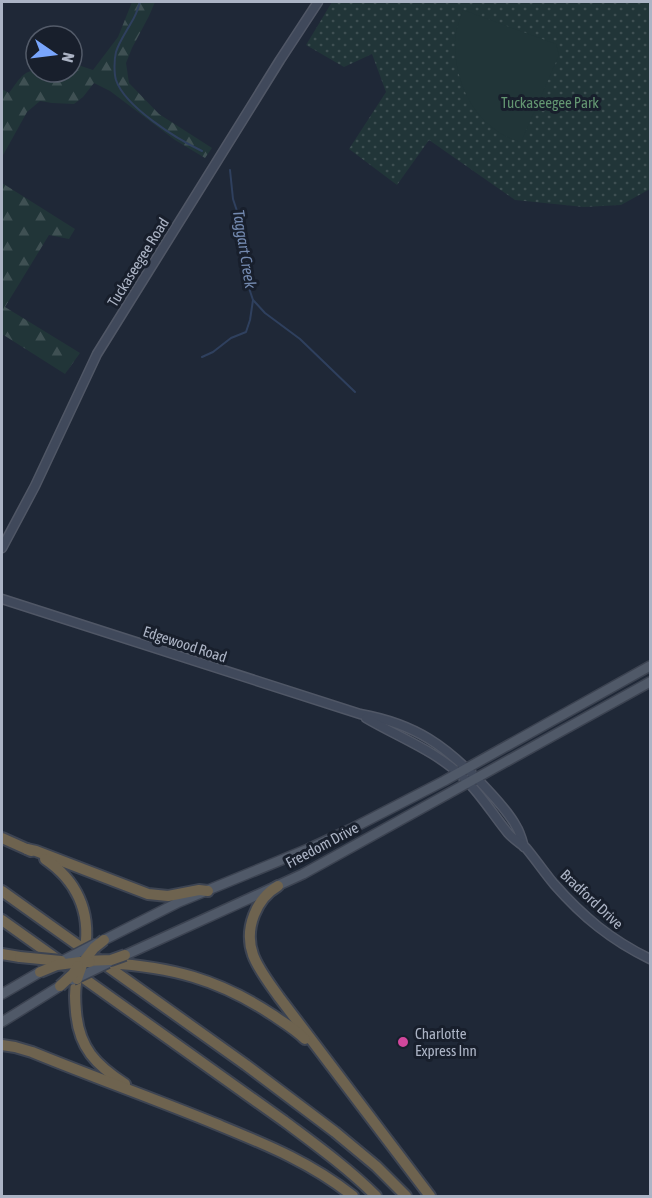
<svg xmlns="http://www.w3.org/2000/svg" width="652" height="1198" viewBox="0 0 652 1198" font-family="'Asap Condensed',sans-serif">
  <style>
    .forest { fill: url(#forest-firs) }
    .park { fill: url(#park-dots) }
    .pitch { fill: #213538 }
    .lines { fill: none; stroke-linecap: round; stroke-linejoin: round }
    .stream { stroke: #2f405e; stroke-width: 2 }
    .secondary-casing { stroke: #505766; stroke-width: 11 }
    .primary-casing { stroke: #3c4351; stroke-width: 12 }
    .highway-casing { stroke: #3d4452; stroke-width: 14 }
    .secondary { stroke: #40495b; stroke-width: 8 }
    .primary { stroke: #505968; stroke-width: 9 }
    .highway { stroke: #6e634f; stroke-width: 10 }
    .primary-bridge-casing { stroke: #3c4351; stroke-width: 12; stroke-linecap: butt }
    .highway-bridge-casing { stroke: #3d4452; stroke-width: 14; stroke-linecap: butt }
    .primary-bridge { stroke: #505968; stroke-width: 9 }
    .highway-bridge { stroke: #6e634f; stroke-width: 10 }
    .hotel-dot { fill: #d1479c; stroke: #181f2c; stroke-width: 2 }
    .labels { text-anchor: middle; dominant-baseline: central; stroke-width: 6; stroke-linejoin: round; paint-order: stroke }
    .park-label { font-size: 15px; fill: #639671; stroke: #181f2c }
    .street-label { font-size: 15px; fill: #acb4c5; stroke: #181f2c }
    .poi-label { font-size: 15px; fill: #acb4c5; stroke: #181f2c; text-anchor: start }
    .water-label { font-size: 16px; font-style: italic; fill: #7389af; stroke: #181f2c }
  </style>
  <defs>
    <pattern id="forest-firs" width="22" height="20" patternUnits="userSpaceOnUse" patternTransform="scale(1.5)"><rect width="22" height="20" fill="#213538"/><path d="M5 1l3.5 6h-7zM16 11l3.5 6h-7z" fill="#3f5053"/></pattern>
    <pattern id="park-dots" width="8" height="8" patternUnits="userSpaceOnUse" patternTransform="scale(1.5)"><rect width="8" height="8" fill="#213538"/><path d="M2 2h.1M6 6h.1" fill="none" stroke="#3f5053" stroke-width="1.8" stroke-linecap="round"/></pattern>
  </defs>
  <rect width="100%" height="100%" fill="#1f2837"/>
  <g class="forest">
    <path d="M132 2H155L149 16 132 48 126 63 129 83 159 114 212 148 205 158 175 140 110 91 94 83 83 97 74 104 52 103 40 101 27 112 2 157V89L9 93C17 83 22 71 36 70V72L49 74 52 72H72V63L93 70 118 37Z"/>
    <path d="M2 183 75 229 69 239 49 235 5 307 80 353 65 374 2 334Z"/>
  </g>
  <path class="park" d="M332 2H650V189L621 205 584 207 515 200 429 140 397 185 349 149 386 92 372 54 344 67 306 45Z"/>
  <path class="pitch" d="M463 10 556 44 559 55 521 142C477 130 454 85 455 41 455 31 460 20 463 10Z"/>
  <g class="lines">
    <g class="stream">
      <path d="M140 2C138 9 135 17 131 23 126 32 119 42 116 52 114 60 114 73 116 80 125 107 177 139 202 151"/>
      <path d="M230 170 233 199 244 232 248 285 253 300 265 313 300 339 355 392"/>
      <path d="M202 357 213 352 231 338 246 332 250 320 253 300"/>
    </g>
    <defs>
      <g id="secondary">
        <path d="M2 548 35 486 97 354 280 60 318 2"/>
        <path d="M2 599 360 714C416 724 446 746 484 786 496 799 508 811 516 826 520 832 522 840 524 847"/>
        <path d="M366 718C400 738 437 751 466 780 482 796 494 816 508 833 513 839 520 843 526 848 536 860 544 872 554 884 583 917 611 940 650 959"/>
      </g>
      <g id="primary">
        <path d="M104 940 179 902 308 849 351 829 444 781 650 666"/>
        <path d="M121 957 303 874 650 682"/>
        <path d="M2 994 40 972"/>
        <path d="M2 1022 60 986"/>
      </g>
      <g id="highway">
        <path d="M2 838 31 851"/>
        <path d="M27 849 36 851 148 894 168 896 199 890 208 891"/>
        <path d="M45 859C76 880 91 911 85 949"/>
        <path d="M278 886C266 893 259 902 254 915 241 949 260 970 279 997L430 1196"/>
        <path d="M2 891 246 1065 335 1132 376 1166 406 1196"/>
        <path d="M2 920 284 1121C316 1145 348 1168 376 1196"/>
        <path d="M2 954 20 957"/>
        <path d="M108 963C171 967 218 979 271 1014 283 1022 295 1029 305 1039"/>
        <path d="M77 979C74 990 75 1001 76 1012 79 1048 96 1065 125 1084"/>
        <path d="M2 1045 15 1047 32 1052C93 1077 155 1099 216 1124 267 1145 310 1162 353 1196"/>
      </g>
    </defs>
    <use href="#secondary" class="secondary-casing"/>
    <use href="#primary" class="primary-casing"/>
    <use href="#highway" class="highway-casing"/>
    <use href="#secondary" class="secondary"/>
    <use href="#primary" class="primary"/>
    <use href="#highway" class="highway"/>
    <defs>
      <g id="primary-bridge">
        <path d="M58 963 97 943"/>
        <path d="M73 980 108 963"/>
      </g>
      <g id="highway-bridge">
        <path d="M20 957 61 961"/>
        <path d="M84 961 111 960 125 955"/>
        <path d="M84 961 94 948 104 940"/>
        <path d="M40 972 57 965 80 962"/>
        <path d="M77 979 83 962H90"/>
        <path d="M60 986 73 974 78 966"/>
      </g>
    </defs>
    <use href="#primary-bridge" class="primary-bridge-casing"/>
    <use href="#highway-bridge" class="highway-bridge-casing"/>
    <use href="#primary-bridge" class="primary-bridge"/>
    <use href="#highway-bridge" class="highway-bridge"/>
  </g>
  <circle class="hotel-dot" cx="403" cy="1042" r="6"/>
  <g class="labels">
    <g class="park-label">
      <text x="550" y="102">Tuckaseegee Park</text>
    </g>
    <g class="street-label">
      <text transform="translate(138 262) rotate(-58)">Tuckaseegee Road</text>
      <text transform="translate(185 644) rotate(18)">Edgewood Road</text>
      <text transform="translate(322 845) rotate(-28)">Freedom Drive</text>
      <text transform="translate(592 899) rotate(43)">Bradford Drive</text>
    </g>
    <g class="poi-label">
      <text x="415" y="1033">Charlotte<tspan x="415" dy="17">Express Inn</tspan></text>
    </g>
    <g class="water-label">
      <text transform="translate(245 249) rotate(81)">Taggart Creek</text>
    </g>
  </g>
  <rect width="652" height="1198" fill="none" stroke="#acb4c5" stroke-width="6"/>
  <g transform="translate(54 54) rotate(104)"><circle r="28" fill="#181f2c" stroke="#535b69" stroke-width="1.5"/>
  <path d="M0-4.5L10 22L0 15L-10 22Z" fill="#79a6fd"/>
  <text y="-9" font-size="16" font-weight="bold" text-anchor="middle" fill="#acb4c5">N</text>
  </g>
</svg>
